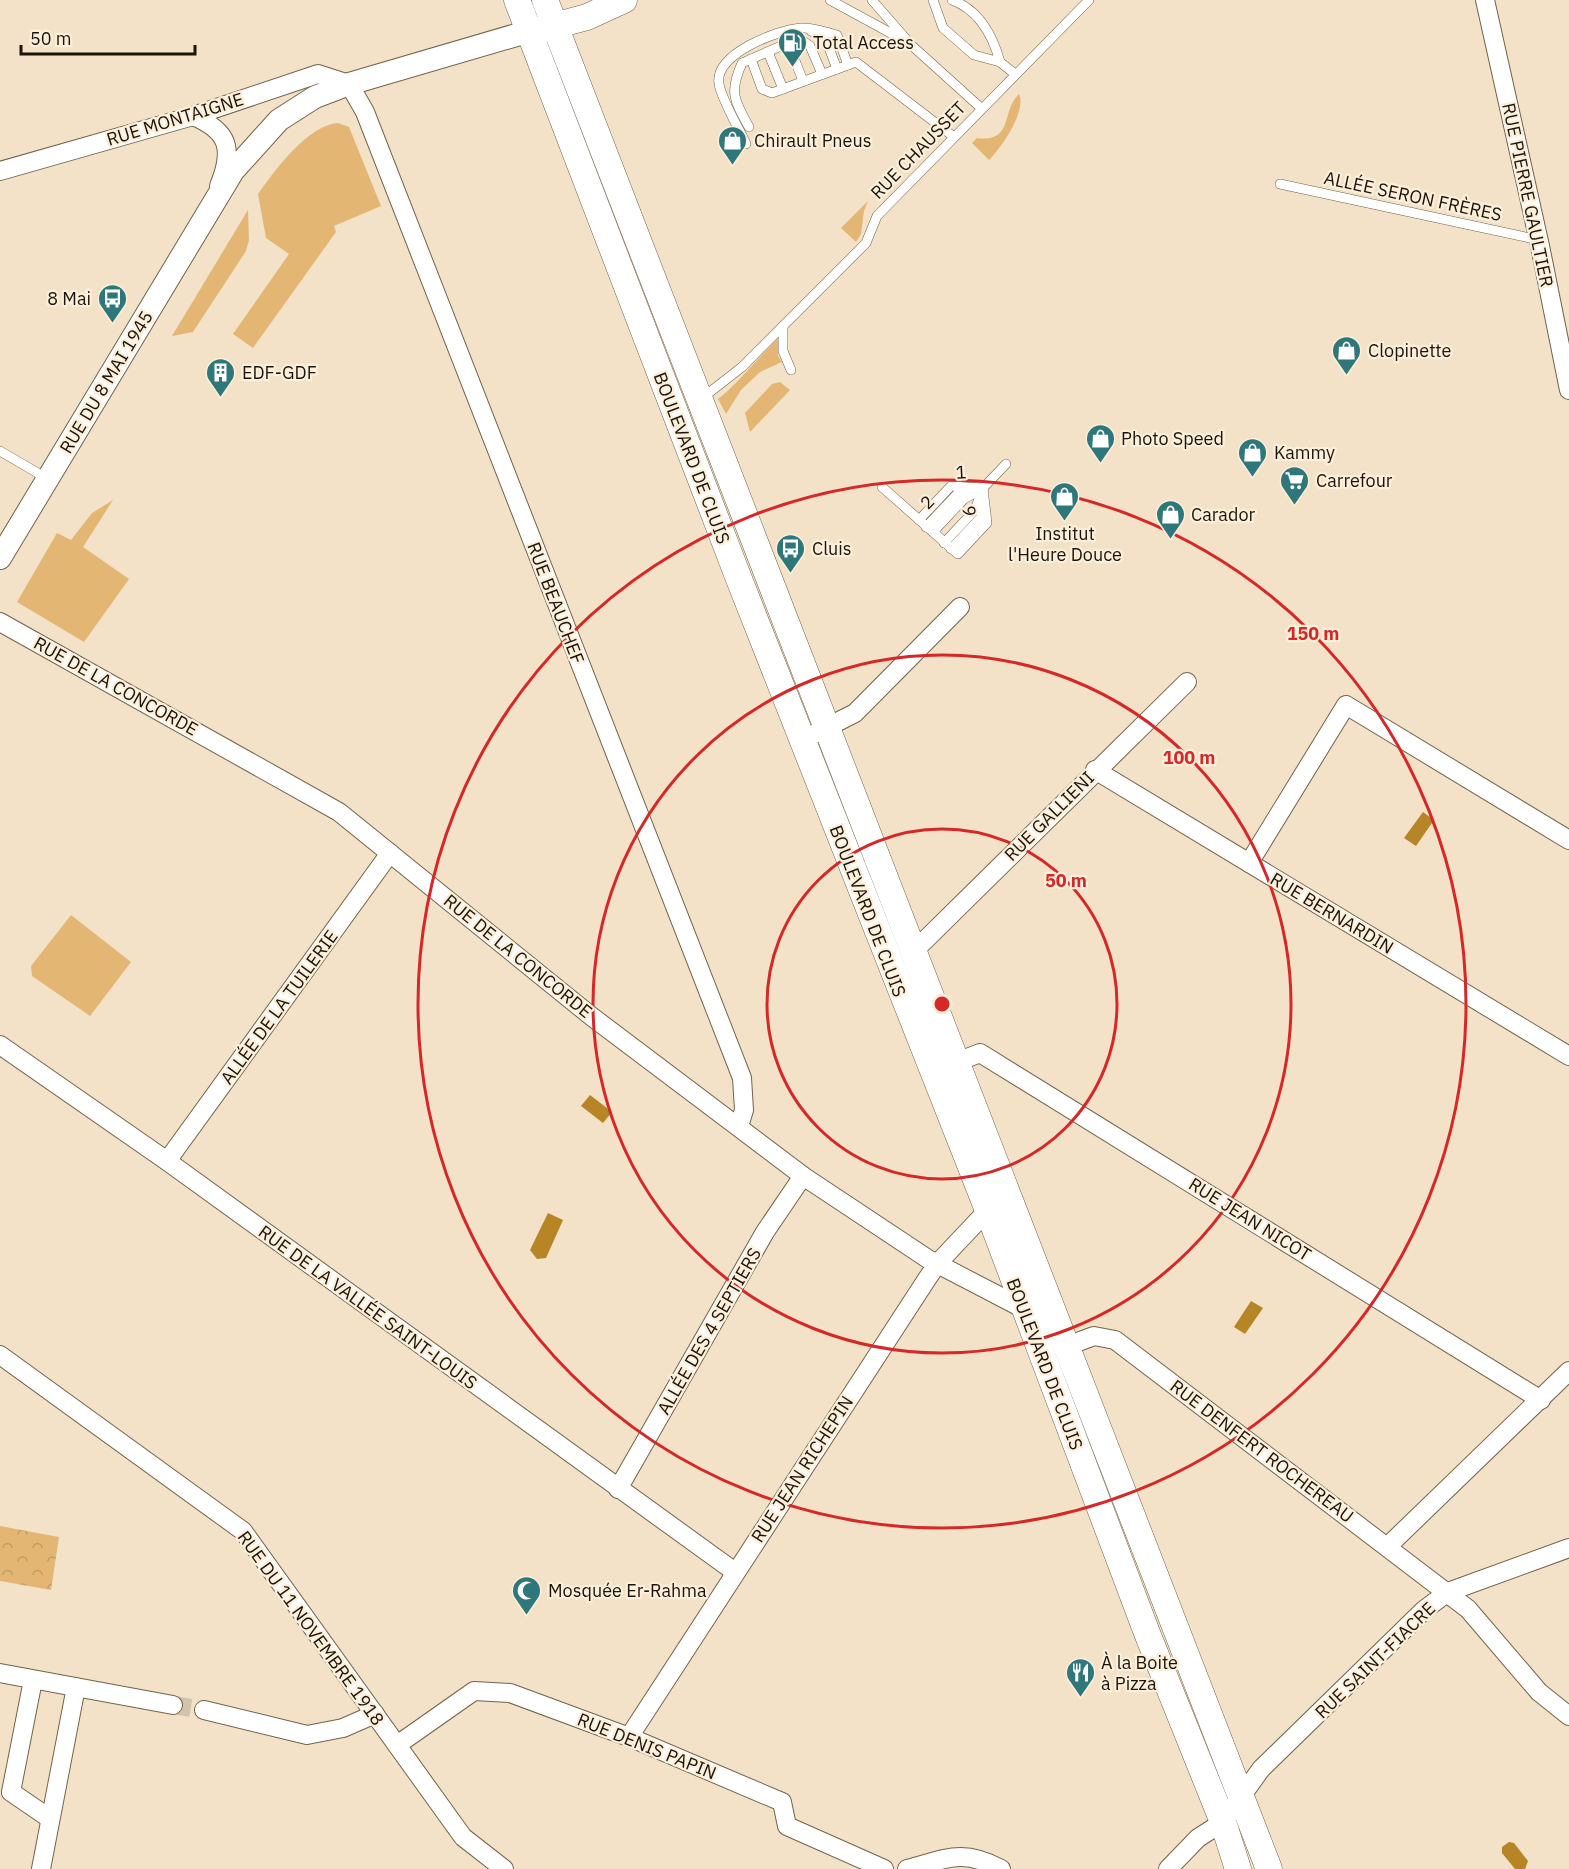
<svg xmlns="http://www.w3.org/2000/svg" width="1569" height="1869" viewBox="0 0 1569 1869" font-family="'IBM Plex Sans',sans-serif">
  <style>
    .grass { fill: #e3b773 }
    .park { fill: url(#park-crowns) }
    .water { fill: #b78426 }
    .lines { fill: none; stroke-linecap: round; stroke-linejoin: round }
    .minor-tunnel { stroke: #d3c3ab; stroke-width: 18; stroke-dasharray: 18 9; stroke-linecap: butt }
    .service-casing { stroke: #72634c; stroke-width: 10 }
    .minor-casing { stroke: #72634c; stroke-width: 20 }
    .tertiary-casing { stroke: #72634c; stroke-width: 24 }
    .secondary-casing { stroke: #72634c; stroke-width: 27 }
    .service { stroke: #fff; stroke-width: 9 }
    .minor { stroke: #fff; stroke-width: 18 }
    .tertiary { stroke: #fff; stroke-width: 22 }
    .secondary { stroke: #fff; stroke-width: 26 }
    .ring { fill: none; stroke: #d62828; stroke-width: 3 }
    .labels { text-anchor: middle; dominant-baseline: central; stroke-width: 4.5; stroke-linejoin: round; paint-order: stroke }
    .poi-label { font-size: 18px; fill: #1b140b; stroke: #feefda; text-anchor: start }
    .street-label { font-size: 18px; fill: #1b140b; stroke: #feefda }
    .centre { fill: #d62828; stroke: #feefda; stroke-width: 3 }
    .ring-label { font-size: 18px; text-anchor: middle; font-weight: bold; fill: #d62828; stroke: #feefda; stroke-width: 4.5; stroke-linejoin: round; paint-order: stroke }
  </style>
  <defs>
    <pattern id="park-crowns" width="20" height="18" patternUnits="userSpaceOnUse" patternTransform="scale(1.5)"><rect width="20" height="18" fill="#e3b773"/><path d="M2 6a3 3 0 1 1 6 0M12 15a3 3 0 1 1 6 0" fill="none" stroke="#c29c62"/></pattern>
  </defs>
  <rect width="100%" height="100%" fill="#f3e2c7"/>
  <g class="grass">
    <path d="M1019 94C1027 111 1001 148 989 160L972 143 977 138C1014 143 1001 110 1019 94Z"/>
    <path d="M338 123 349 127 381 206 334 226 336 232 253 348 233 334 289 254 266 238 258 194C275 170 308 125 338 123Z"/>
    <path d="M868 201 864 211 861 234 856 242 841 228Z"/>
    <path d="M248 210 249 240 246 251 193 332 172 336Z"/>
    <path d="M778 339V356L782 362 760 372 741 390 726 414 718 399C741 381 757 358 778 339Z"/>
    <path d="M780 382 790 390 750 432 745 413 772 384Z"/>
    <path d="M113 500 83 547 129 579 84 642 17 602 57 533 71 540 92 513Z"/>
    <path d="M71 915 131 962 90 1016 32 976 31 966Z"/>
  </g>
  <path class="park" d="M0 1526 59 1537 51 1590 0 1581Z"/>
  <g class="water">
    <path d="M1423 812 1434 820 1416 846 1404 838Z"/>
    <path d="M590 1095 612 1112 603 1123 581 1106Z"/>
    <path d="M548 1213 563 1220 546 1258 537 1259 530 1250Z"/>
    <path d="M1251 1301 1263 1308 1245 1334 1234 1327Z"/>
    <path d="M1509 1842 1514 1843 1528 1861 1525 1869H1515L1502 1853V1847Z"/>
  </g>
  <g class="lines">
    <path class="minor-tunnel" d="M173 1705 204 1710"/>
    <defs>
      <g id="service">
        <path d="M830 0 909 43 981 108"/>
        <path d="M872 0 906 39"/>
        <path d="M933 0 943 28 974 55 1000 62 1015 74"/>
        <path d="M952 0C979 10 993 36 1000 62"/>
        <path d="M811 31 826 40 837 69"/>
        <path d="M788 43 803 81"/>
        <path d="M768 52 783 89"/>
        <path d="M751 59 762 89 772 93 856 62 954 137"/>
        <path d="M749 127C734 100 729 92 742 63L799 38 810 46 822 74"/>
        <path d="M746 144C739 128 722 101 719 84 714 54 777 30 801 28 813 27 825 32 837 35L848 65"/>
        <path d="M1280 184 1539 240"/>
        <path d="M783 326V351L791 370"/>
        <path d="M701 399 742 367 866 243 877 216 1089 0"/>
        <path d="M0 451 48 479"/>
        <path d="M882 487 958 554 987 523 983 488"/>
        <path d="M919 520 951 486 983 488"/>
        <path d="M926 527 958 493 972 490"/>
        <path d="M933 532 964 499 983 488 1006 464"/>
        <path d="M944 543 975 510 982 490"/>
        <path d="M951 549 981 517 982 508"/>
      </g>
      <g id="minor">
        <path d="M1485 0 1540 246 1569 390"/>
        <path d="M193 116C229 131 234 149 219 186"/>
        <path d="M0 171 193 116 318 74 349 84 365 112 742 1078 744 1110 739 1126"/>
        <path d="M0 622 339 812 591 1016 803 1176 928 1259 1024 1309"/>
        <path d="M802 740 855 713 960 607"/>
        <path d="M1095 770 1569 1056"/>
        <path d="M1249 863 1346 705 1569 840"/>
        <path d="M913 952 1187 682"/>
        <path d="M0 1045 167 1161 735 1572"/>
        <path d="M957 1062 980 1053 1541 1400"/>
        <path d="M167 1161 390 853"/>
        <path d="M1067 1346 1094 1336 1115 1340 1468 1609 1539 1692 1569 1716"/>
        <path d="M0 1355 243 1531 463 1837 504 1869"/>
        <path d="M618 1489 765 1232 803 1176"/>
        <path d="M1388 1546 1569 1371"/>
        <path d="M0 1673 173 1705"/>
        <path d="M33 1680 11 1792 49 1818"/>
        <path d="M204 1710 307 1735 343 1728 375 1714"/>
        <path d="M629 1737 925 1282 937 1264 987 1211"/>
        <path d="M397 1745 474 1691 510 1693 629 1737 782 1802 787 1826 884 1869"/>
        <path d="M41 1869 76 1687"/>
        <path d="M907 1869C946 1859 962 1848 1001 1869"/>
        <path d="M1168 1869 1198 1838 1223 1822 1261 1769 1424 1610 1448 1592 1569 1548"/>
      </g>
      <path id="tertiary" d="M0 558 233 171 279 120 315 97 349 84 530 31"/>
      <g id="secondary">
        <path d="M517 0 739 579 984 1200 1147 1633 1223 1822 1238 1869"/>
        <path d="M545 0 1269 1869"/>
        <path d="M539 30 587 17 624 0"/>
      </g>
    </defs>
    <use href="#service" class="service-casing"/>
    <use href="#minor" class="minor-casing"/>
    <use href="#tertiary" class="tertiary-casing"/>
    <use href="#secondary" class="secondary-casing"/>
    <use href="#service" class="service"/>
    <use href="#minor" class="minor"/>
    <use href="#tertiary" class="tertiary"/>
    <use href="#secondary" class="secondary"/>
  </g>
  <g class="ring">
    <circle cx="942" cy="1004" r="175"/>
    <circle cx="942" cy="1004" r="349"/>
    <circle cx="942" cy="1004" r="524"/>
  </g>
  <defs>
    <symbol id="fuel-pin" viewBox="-11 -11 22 30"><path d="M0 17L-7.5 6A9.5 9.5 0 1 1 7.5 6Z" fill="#2e777a" stroke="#feefda"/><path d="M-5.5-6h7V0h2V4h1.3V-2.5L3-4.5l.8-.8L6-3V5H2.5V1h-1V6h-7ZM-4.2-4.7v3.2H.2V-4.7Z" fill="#fff"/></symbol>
    <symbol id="shop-pin" viewBox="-11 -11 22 30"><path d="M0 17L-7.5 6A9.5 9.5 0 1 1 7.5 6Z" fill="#2e777a" stroke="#feefda"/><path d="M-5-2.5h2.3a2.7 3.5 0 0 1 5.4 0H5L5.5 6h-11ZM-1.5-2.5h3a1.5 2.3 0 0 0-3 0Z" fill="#fff"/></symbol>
    <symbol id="bus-pin" viewBox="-11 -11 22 30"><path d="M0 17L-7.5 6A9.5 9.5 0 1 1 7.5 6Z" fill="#2e777a" stroke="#feefda"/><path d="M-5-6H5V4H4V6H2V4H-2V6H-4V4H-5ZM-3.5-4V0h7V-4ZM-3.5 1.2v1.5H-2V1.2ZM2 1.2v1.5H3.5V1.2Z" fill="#fff"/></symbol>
    <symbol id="building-pin" viewBox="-11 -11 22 30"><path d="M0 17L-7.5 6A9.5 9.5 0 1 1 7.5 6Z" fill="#2e777a" stroke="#feefda"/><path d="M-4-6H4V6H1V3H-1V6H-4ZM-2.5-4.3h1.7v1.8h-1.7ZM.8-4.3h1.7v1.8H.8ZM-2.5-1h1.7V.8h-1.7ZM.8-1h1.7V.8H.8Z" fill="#fff"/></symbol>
    <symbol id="supermarket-pin" viewBox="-11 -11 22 30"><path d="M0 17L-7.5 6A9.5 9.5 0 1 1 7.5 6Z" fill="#2e777a" stroke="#feefda"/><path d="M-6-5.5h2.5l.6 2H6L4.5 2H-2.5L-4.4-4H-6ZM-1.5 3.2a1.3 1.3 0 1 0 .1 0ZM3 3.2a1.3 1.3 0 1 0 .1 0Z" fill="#fff"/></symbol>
    <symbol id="mosque-pin" viewBox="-11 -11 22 30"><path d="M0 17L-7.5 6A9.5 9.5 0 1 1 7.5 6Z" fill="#2e777a" stroke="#feefda"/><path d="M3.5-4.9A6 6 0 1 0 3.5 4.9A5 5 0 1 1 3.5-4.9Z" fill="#fff"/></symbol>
    <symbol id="restaurant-pin" viewBox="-11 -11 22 30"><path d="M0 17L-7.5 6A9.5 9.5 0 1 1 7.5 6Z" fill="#2e777a" stroke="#feefda"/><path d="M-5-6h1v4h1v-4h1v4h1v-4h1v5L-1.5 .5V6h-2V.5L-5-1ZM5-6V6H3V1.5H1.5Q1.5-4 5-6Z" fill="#fff"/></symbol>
  </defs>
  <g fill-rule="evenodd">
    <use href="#fuel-pin" x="776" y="26" width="33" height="45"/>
    <use href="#shop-pin" x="716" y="124" width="33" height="45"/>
    <use href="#bus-pin" x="96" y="282" width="33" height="45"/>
    <use href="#shop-pin" x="1330" y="334" width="33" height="45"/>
    <use href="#building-pin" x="204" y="356" width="33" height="45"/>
    <use href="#shop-pin" x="1084" y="422" width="33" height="45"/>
    <use href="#shop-pin" x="1236" y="436" width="33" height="45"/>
    <use href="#supermarket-pin" x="1278" y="464" width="33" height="45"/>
    <use href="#shop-pin" x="1048" y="480" width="33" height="45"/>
    <use href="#shop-pin" x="1154" y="498" width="33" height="45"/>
    <use href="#bus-pin" x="774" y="532" width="33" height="45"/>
    <use href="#mosque-pin" x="510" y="1574" width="33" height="45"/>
    <use href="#restaurant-pin" x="1064" y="1656" width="33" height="45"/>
  </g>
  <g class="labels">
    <g class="poi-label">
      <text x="813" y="42">Total Access</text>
      <text x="754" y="140">Chirault Pneus</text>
      <text x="91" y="298" text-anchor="end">8 Mai</text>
      <text x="1368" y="350">Clopinette</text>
      <text x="242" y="372">EDF-GDF</text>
      <text x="1121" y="438">Photo Speed</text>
      <text x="1274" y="452">Kammy</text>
      <text x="1316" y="480">Carrefour</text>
      <text x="1191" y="514">Carador</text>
      <text x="1065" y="533" text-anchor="middle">Institut<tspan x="1065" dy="21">l'Heure Douce</tspan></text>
      <text x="812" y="548">Cluis</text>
      <text x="548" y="1590">Mosquée Er-Rahma</text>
      <text x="1101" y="1662">À la Boite<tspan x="1101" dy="21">à Pizza</tspan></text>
    </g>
    <g class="street-label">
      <text transform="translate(175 119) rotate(-17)">RUE MONTAIGNE</text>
      <text transform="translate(918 150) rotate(-46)">RUE CHAUSSET</text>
      <text transform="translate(1528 195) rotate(78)">RUE PIERRE GAULTIER</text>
      <text transform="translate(1413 196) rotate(12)">ALLÉE SERON FRÈRES</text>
      <text transform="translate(106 382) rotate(-59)">RUE DU 8 MAI 1945</text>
      <text transform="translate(692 458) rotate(69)">BOULEVARD DE CLUIS</text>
      <text transform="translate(961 472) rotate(-3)">1</text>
      <text transform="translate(927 502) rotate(-46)">2</text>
      <text transform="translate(969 511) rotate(-97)">6</text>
      <text transform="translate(556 603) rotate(69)">RUE BEAUCHEF</text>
      <text transform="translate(116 686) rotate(29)">RUE DE LA CONCORDE</text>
      <text transform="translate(1049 816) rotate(-45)">RUE GALLIENI</text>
      <text transform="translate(868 911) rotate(69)">BOULEVARD DE CLUIS</text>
      <text transform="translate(1332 913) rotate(31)">RUE BERNARDIN</text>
      <text transform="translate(518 956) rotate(39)">RUE DE LA CONCORDE</text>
      <text transform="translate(279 1007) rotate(-54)">ALLÉE DE LA TUILERIE</text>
      <text transform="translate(1250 1219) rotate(32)">RUE JEAN NICOT</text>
      <text transform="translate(368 1307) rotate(36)">RUE DE LA VALLÉE SAINT-LOUIS</text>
      <text transform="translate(709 1331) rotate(-60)">ALLÉE DES 4 SEPTIERS</text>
      <text transform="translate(1045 1364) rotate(69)">BOULEVARD DE CLUIS</text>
      <text transform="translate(1262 1451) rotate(37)">RUE DENFERT ROCHEREAU</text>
      <text transform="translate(802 1469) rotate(-57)">RUE JEAN RICHEPIN</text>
      <text transform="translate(311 1628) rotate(54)">RUE DU 11 NOVEMBRE 1918</text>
      <text transform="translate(1375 1660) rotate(-44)">RUE SAINT-FIACRE</text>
      <text transform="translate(647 1746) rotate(22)">RUE DENIS PAPIN</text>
    </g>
  </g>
  <circle cx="942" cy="1004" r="9" class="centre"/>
  <g class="ring-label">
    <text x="1313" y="640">150 m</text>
    <text x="1189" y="764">100 m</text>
    <text x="1066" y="887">50 m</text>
  </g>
  <path d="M21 45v9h174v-9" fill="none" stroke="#1b140b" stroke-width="3"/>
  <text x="30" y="45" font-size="18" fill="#1b140b" stroke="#feefda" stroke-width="4.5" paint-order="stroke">50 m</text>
</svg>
